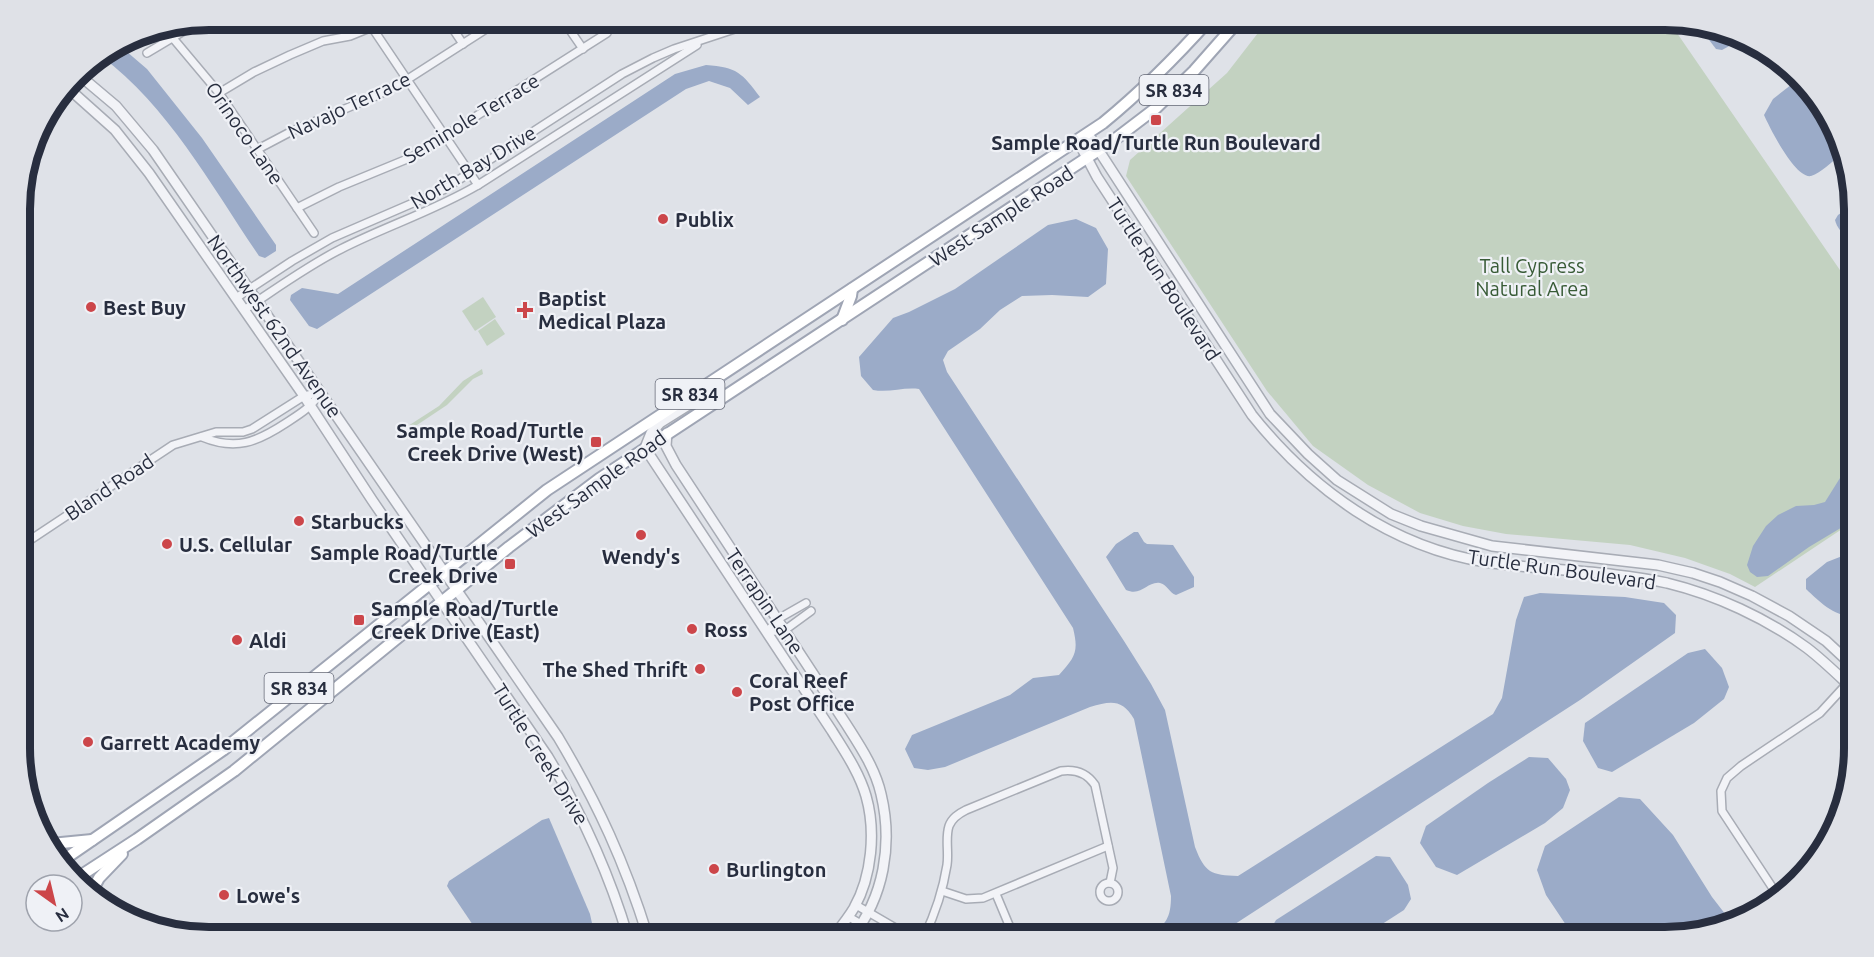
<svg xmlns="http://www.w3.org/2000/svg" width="1874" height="957" viewBox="0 0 1874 957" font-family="Ubuntu,sans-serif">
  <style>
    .green { fill: #c3d2c1 }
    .water { fill: #9babc8 }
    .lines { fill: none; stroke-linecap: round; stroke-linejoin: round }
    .minor-casing { stroke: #a8acb5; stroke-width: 10 }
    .tertiary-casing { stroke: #a8acb5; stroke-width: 12 }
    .primary-casing { stroke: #9fa5b4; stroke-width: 14 }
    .minor { stroke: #f2f3f7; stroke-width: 7 }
    .tertiary { stroke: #f2f3f7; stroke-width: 9 }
    .primary { stroke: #fff; stroke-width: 10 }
    .poi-dot { fill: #cc464a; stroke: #eff1f6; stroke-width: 2 }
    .labels { text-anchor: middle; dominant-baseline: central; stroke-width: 4.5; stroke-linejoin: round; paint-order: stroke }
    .shield { fill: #eff1f6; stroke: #646876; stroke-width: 1.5 }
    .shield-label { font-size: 18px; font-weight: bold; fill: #282e3f }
    .street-label { font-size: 20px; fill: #282e3f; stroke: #eff1f6 }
    .poi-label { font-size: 20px; font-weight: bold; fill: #282e3f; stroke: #eff1f6; text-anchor: start }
    .park-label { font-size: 20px; fill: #385b36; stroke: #eff1f6 }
    .rim { fill: none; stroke: #282e3f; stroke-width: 8 }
  </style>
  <rect width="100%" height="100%" fill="#dfe2e8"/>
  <g class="green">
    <path d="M1268 20H1668L1853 289 1854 521 1755 587 1730 574 1685 558 1630 545 1506 534 1463 526 1420 513 1368 485 1313 446 1267 391 1126 176 1130 160 1227 73Z"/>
    <path d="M483 297 496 317 475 331 462 311Z"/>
    <path d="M495 319 505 334 487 346 478 331Z"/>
    <path d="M482 369 483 374 473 379 447 405 411 429 408 428V426L439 406 463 381Z"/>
  </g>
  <g class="water">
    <path d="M1700 28 1744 38 1722 50 1716 49Z"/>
    <path d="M119 45 147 69 202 138 276 245V251L265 258 259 256C212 187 169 107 101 56Z"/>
    <path d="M706 65C737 67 742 73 760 97L748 105 730 88 709 81 686 89 317 329 309 326 290 300 291 295 302 288 338 294 675 74Z"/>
    <path d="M1796 81 1822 104 1841 154C1833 161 1821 173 1811 176 1795 179 1770 128 1764 115L1773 99Z"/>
    <path d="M1853 205V235C1844 238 1837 228 1835 220L1838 215Z"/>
    <path d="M1076 219 1096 228 1108 249 1106 284 1088 297 1052 295 1022 296 1000 310 980 329 948 351 943 360 947 372 1124 641 1151 684 1165 710 1195 847C1205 873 1211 875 1238 876L1493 714 1502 698 1516 620 1524 597 1540 593 1625 597 1664 603 1676 615 1675 633 1580 700 1215 937H1149C1166 924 1171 918 1171 896L1134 719C1122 699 1111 701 1090 707L945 767 928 770 914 768 905 749 912 735 1010 695 1033 678 1059 675C1075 657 1079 652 1073 628L919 389C903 387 889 393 873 390L861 376 859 357 893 318 909 312 955 289 1048 225Z"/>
    <path d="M1854 464V520L1809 547 1768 576 1757 577 1750 572 1747 565 1753 546 1766 526 1778 515 1796 506 1814 505 1825 502 1840 478Z"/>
    <path d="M1134 532H1138L1144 542 1147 544 1173 545 1194 577V587L1176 595C1169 593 1168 585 1160 583 1147 581 1142 597 1126 590L1106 557 1116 544Z"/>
    <path d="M1850 553 1854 556V616C1834 617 1820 602 1806 589V579L1827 562Z"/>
    <path d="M1705 649 1722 668 1729 687 1724 699 1694 723 1612 772 1598 768 1583 741 1585 723 1688 653Z"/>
    <path d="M1529 757 1548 758 1566 779 1570 790 1563 808 1545 823 1457 875 1436 867 1420 843 1426 826 1488 783Z"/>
    <path d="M1619 797 1640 799 1673 835 1712 897 1729 919 1677 937H1574L1546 895 1537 870 1545 846Z"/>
    <path d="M549 818 590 914 595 937H481L450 891 447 886 449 881 542 820Z"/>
    <path d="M1376 856 1390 857 1408 885 1411 899 1404 910 1362 937H1266L1276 920Z"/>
  </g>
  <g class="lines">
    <defs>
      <g id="minor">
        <path d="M367 20 478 185"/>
        <path d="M447 20 463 44"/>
        <path d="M563 20 583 49"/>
        <path d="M172 37 219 93 314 233"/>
        <path d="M147 53 199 22"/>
        <path d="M219 93 254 72 290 55 323 41 350 36 372 27"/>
        <path d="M258 149 294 130 376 96 408 79 500 20"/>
        <path d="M297 208 339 187 412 157 607 33"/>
        <path d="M236 298 292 261 332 238 443 190 622 74 653 58 674 49 762 20"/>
        <path d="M244 310C276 289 307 266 341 249 386 226 434 211 478 185L697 45"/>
        <path d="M202 437C236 451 257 442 286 423 303 412 310 408 321 392"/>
        <path d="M21 546 173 445 216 432H243L252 429 304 396 321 392"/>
        <path d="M767 632 785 630 811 611"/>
        <path d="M767 632 778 619 806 603"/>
        <circle cx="1109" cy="892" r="9"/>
        <path d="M942 891 966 899 983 898 1108 846"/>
        <path d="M996 894 1014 937"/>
        <path d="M1778 896 1722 811 1721 791 1727 778 1741 766 1820 713 1854 676"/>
        <path d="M856 905 911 937"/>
        <path d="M849 917 883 937"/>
        <path d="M924 937C935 914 943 890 947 865 949 852 945 838 949 826 952 818 958 814 966 810L1061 771C1075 769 1087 773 1095 785L1113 868 1110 883"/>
        <path d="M1497 937 1498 935"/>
      </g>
      <g id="tertiary">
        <path d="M78 74 116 106 153 150 558 737C598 804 625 863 648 937"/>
        <path d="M68 88 115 130 149 173 304 396 372 500 548 757C582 814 609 873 628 937"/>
        <path d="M1088 134 1270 414 1308 454 1337 480 1391 514 1421 526 1492 546 1658 565 1693 573 1720 582 1752 596 1789 616 1826 641 1854 667"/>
        <path d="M1078 141 1097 177 1252 415C1311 489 1391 547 1486 562 1546 571 1607 570 1667 583 1716 595 1766 618 1807 648 1824 661 1839 676 1854 690"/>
        <path d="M719 378 711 391 660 423 651 433 645 448 832 731C845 752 859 772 866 796 876 831 872 876 854 908 848 918 840 928 833 937"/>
        <path d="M667 433 666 446 676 465 846 724C860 746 875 768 881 794 893 844 884 897 852 937"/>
      </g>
      <g id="primary">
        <path d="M842 320 851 296 852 289"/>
        <path d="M51 844 92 840"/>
        <path d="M59 863 223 750 547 490 1103 123C1142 91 1176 57 1209 20"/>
        <path d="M77 878 137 839 234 771 509 547 599 479 1114 140 1156 108 1194 71 1239 20"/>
        <path d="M92 891 99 878 122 854"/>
      </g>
    </defs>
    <use href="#minor" class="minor-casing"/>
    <use href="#tertiary" class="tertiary-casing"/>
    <use href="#primary" class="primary-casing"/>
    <use href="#minor" class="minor"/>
    <use href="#tertiary" class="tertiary"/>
    <use href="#primary" class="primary"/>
  </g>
  <g class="poi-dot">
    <rect x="1150" y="114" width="12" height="12" rx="3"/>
    <circle cx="663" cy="219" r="6"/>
    <circle cx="91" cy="307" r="6"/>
    <path d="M522 301h6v6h6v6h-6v6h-6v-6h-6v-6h6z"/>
    <rect x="590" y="436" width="12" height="12" rx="3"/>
    <circle cx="299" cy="521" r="6"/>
    <circle cx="641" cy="535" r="6"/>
    <circle cx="167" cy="544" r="6"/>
    <rect x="504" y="558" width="12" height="12" rx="3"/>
    <rect x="353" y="614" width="12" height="12" rx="3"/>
    <circle cx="692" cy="629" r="6"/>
    <circle cx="237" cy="640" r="6"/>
    <circle cx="700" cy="669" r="6"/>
    <circle cx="737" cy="692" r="6"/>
    <circle cx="88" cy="742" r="6"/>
    <circle cx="714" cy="869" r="6"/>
    <circle cx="224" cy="895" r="6"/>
  </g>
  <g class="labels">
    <g class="shield">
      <rect x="1139.5" y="75" width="69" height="30" rx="4.5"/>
      <rect x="655.5" y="379" width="69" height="30" rx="4.5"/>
      <rect x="264.5" y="673" width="69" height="30" rx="4.5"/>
    </g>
    <g class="shield-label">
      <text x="1174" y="90">SR 834</text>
      <text x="690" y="394">SR 834</text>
      <text x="299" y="688">SR 834</text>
    </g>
    <g class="street-label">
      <text transform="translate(349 105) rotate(-25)">Navajo Terrace</text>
      <text transform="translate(471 118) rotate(-31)">Seminole Terrace</text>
      <text transform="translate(245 133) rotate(55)">Orinoco Lane</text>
      <text transform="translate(473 167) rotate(-31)">North Bay Drive</text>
      <text transform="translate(1001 216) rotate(-33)">West Sample Road</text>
      <text transform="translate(1164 279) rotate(57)">Turtle Run Boulevard</text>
      <text transform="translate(275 326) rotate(55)">Northwest 62nd Avenue</text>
      <text transform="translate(596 484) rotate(-36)">West Sample Road</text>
      <text transform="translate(109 487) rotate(-34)">Bland Road</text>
      <text transform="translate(1562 569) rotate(8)">Turtle Run Boulevard</text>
      <text transform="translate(765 601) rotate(56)">Terrapin Lane</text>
      <text transform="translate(541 754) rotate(58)">Turtle Creek Drive</text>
    </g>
    <g class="poi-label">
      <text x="1156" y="142" text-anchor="middle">Sample Road/Turtle Run Boulevard</text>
      <text x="675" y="219">Publix</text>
      <text x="538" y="298">Baptist<tspan x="538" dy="23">Medical Plaza</tspan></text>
      <text x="103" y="307">Best Buy</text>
      <text x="584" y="430" text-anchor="end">Sample Road/Turtle<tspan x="584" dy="23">Creek Drive (West)</tspan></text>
      <text x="311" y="521">Starbucks</text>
      <text x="179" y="544">U.S. Cellular</text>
      <text x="498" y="552" text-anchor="end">Sample Road/Turtle<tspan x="498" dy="23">Creek Drive</tspan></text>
      <text x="641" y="556" text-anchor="middle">Wendy's</text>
      <text x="371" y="608">Sample Road/Turtle<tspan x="371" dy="23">Creek Drive (East)</tspan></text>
      <text x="704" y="629">Ross</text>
      <text x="249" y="640">Aldi</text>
      <text x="688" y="669" text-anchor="end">The Shed Thrift</text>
      <text x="749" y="680">Coral Reef<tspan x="749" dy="23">Post Office</tspan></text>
      <text x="100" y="742">Garrett Academy</text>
      <text x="726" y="869">Burlington</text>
      <text x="236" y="895">Lowe's</text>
    </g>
    <g class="park-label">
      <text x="1532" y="265">Tall Cypress<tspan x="1532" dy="23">Natural Area</tspan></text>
    </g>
  </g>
  <path d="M0 0H1874V957H0ZM209 30H1665A179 179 0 0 1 1844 209V748A179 179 0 0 1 1665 927H209A179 179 0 0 1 30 748V209A179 179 0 0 1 209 30Z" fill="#dfe1e7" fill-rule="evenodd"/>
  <path class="rim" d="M209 30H1665A179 179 0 0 1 1844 209V748A179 179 0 0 1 1665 927H209A179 179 0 0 1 30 748V209A179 179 0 0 1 209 30Z"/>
  <g transform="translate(54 903) rotate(146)"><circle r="28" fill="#eff1f6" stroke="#9fa3ad" stroke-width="1.5"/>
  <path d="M0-4.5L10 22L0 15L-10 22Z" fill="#cc464a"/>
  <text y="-9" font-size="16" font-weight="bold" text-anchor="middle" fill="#282e3f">N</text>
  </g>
</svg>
